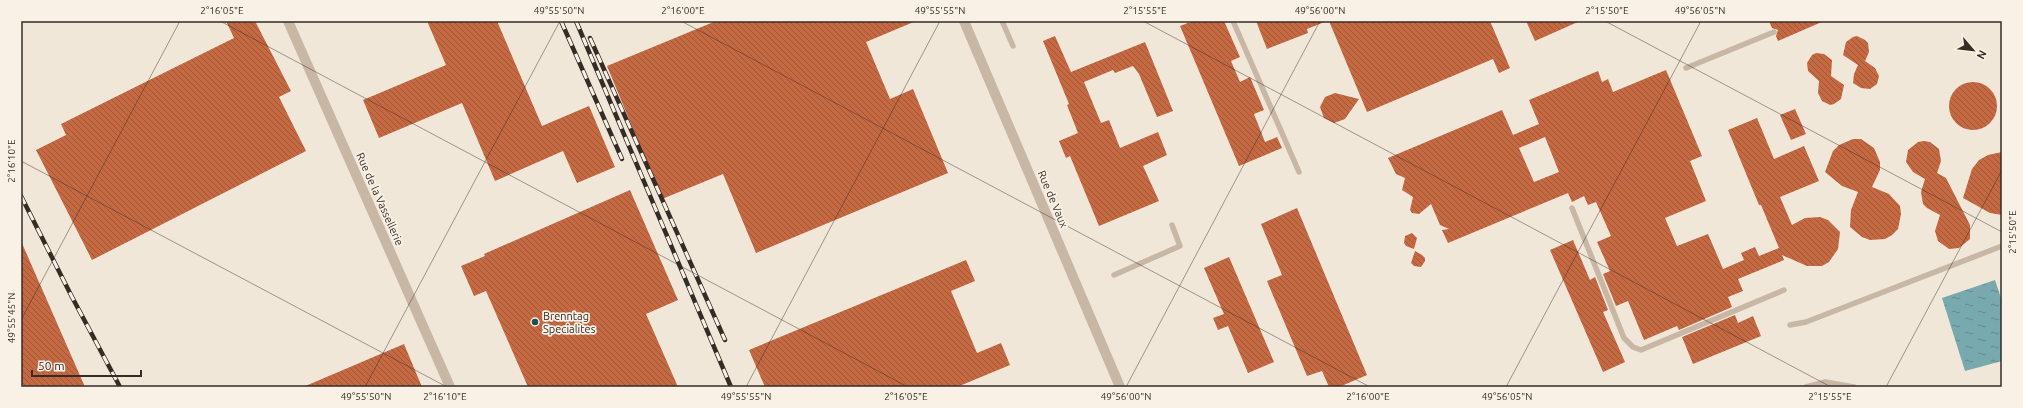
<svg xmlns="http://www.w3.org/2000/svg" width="2023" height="408" viewBox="0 0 2023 408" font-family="Ubuntu,sans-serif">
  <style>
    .water { fill: url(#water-ripples) }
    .building { fill: url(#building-back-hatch); fill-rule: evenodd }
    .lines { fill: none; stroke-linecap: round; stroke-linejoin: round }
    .service { stroke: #c9b7a5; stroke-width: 5.5 }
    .minor { stroke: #c9b7a5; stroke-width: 10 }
    .rail-casing { stroke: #352c26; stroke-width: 4.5 }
    .rail { stroke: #f9f1e5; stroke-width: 3; stroke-dasharray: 9; stroke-linecap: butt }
    .ticks { fill: none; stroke: #352c26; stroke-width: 1; stroke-opacity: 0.45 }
    .poi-dot { fill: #1c4f56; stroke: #f9f1e5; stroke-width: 1.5 }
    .labels { text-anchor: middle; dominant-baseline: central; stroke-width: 3.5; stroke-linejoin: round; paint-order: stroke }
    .street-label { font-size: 11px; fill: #352c26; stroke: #f9f1e5 }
    .poi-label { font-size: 11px; fill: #352c26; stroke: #f9f1e5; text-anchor: start }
    .neatline { fill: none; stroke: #352c26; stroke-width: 1.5 }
    .ticks-label { font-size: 10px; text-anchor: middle; fill: #352c26 }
  </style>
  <defs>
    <pattern id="water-ripples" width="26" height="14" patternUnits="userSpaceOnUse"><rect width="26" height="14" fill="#78a9ae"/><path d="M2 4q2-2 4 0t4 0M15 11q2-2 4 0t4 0" fill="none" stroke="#638a8d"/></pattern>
    <pattern id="building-back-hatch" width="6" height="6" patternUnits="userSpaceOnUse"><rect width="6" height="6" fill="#c56943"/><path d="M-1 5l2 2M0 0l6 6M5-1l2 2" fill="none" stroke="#a15738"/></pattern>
  </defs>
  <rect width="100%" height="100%" fill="#f1e7d9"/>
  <path class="water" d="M1995 280 2002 301V361L1965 371 1942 298Z"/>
  <g class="building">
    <path d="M226 21H255L291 91 279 97 306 151 92 260 36 150 66 135 61 124 234 38Z"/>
    <path d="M427 21H497L542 126 589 106 615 167 577 183 563 151 495 181 462 103 379 138 363 100 446 65Z"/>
    <path d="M716 21H916L866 42 890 99 913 89 948 173 756 253 723 174 662 199 607 66Z"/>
    <path d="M1193 21H1224L1240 57 1231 61 1240 82 1250 77 1264 110 1254 114 1265 142 1277 137 1282 148 1239 166 1180 26Z"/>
    <path d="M1256 21H1327L1307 29 1308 33 1267 49Z"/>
    <path d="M1329 21H1490L1510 68 1499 73 1493 59 1367 112Z"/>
    <path d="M1526 21H1580L1535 41Z"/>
    <path d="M1769 21H1824L1778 41 1776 36 1778 30 1772 28Z"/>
    <path d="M1055 36 1071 72 1145 42 1173 111 1157 117 1139 74 1133 66 1115 73 1113 70 1084 82 1101 123 1109 120 1120 148 1158 132 1167 155 1143 166 1159 201 1099 226 1070 156 1066 158 1059 141 1078 133 1067 105 1069 104 1043 41Z"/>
    <path d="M1857 36 1865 40 1868 43 1869 52 1865 61 1875 68 1879 76 1877 84 1870 89 1861 88 1853 83 1854 74 1858 65 1843 55 1846 42 1853 37Z"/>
    <path d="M1816 53 1824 54 1832 60 1831 76 1844 85 1841 99 1834 104 1830 105 1822 101 1818 93 1819 81 1808 71 1807 63 1812 55Z"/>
    <path d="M1666 70 1702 156 1690 161 1706 201 1665 218 1677 246 1708 234 1723 269 1744 260 1741 253 1755 247 1759 256 1779 248 1761 205H1759L1728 130 1757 118 1774 159 1804 146 1819 181 1780 197 1792 225 1805 218 1820 217 1828 220 1840 232 1838 249 1829 262 1822 266H1807L1782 255 1784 260 1738 279 1743 291 1728 297 1732 307 1679 330 1677 326 1644 340 1628 301 1616 306 1603 274 1610 271 1597 242 1611 236 1596 202 1588 205 1584 196 1572 202 1568 193 1448 243 1442 230 1449 229 1440 225 1431 204 1419 214 1412 213 1410 210 1413 197 1402 190 1405 178 1396 174 1388 158 1502 110 1513 135 1539 124 1529 100 1598 71 1602 82 1608 79 1613 92ZM1545 137 1559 172 1534 182 1519 148Z"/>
    <circle cx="1973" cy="106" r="24"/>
    <path d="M1335 93 1359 99 1345 119 1334 123 1324 118 1320 107 1325 97Z"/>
    <path d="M1795 109 1806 134 1791 140 1780 115Z"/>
    <path d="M1853 139H1861L1874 148 1880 162V170L1872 187 1889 194 1900 206 1901 214 1898 229 1892 235 1885 239 1870 240 1862 237 1850 227 1851 210 1858 192 1842 186 1825 172 1833 151 1839 145Z"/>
    <path d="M1924 141 1930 142 1939 149 1941 161 1937 173 1946 178 1970 225V239L1959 248 1949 249 1938 241 1935 231 1940 215 1927 208 1923 204 1921 192 1925 179 1913 172 1906 162 1908 150 1918 142Z"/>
    <path d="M2002 152V215L1990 213 1963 198 1972 169 1979 160 1988 155Z"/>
    <path d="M630 190 678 300 646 314 678 387H528L486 291 474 296 461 266 485 256 484 254Z"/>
    <path d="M1297 208 1367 375 1339 387H1329L1322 371 1307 376 1267 281 1282 275 1261 224Z"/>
    <path d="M1412 233 1417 238 1414 249 1406 246 1404 243 1405 236Z"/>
    <path d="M1573 240 1590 280 1595 277 1608 310 1603 312 1625 362 1603 372 1550 250Z"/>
    <path d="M21 241 85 387H21Z"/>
    <path d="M1415 251 1422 255 1425 258V261L1421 267 1414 266 1411 263Z"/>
    <path d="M1229 257 1274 362 1248 373 1228 326 1218 330 1213 318 1224 314 1204 268Z"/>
    <path d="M966 260 975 281 951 291 977 353 1001 343 1010 365 957 387H765L749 350Z"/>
    <path d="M1735 315 1738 323 1753 316 1761 336 1693 364 1682 337Z"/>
    <path d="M404 344 422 387H303Z"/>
  </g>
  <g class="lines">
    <g class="service">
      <path d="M1002 21 1013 46"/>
      <path d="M1233 21 1299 172"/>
      <path d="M1686 68 1774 32"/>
      <path d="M1572 208 1624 338 1633 347 1641 350 1784 290"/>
      <path d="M1114 275 1180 246 1172 225"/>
      <path d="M1790 325 1806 322 2002 246"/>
      <path d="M1806 387 1825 382 1854 387"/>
    </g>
    <g class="minor">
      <path d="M288 21 450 387"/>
      <path d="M964 21 1120 387"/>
    </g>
    <defs>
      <g id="rail">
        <path d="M561 21 622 159"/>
        <path d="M576 21 731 387"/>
        <path d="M590 38 725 340"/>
        <path d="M21 196 72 297 120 387"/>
      </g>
    </defs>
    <use href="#rail" class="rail-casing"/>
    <use href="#rail" class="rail"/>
  </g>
  <path class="ticks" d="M220 21 908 387M681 21 1370 387M1143 21 1831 387M1605 21 2002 232M21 161 447 387M21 320 180 21M365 387 560 21M746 387 940 21M1126 387 1320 21M1506 387 1701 21M1886 387 2002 170"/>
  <circle class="poi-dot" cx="535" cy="322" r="4"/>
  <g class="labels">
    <g class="street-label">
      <text transform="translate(380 199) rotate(66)">Rue de la Vassellerie</text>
      <text transform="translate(1053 199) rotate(67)">Rue de Vaux</text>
    </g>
    <g class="poi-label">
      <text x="543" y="316">Brenntag<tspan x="543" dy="13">Specialites</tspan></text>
    </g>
  </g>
  <rect width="2023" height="408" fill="none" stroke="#f9f1e5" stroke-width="44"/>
  <g transform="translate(1973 50) rotate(118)" stroke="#f9f1e5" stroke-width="3" paint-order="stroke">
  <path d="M0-3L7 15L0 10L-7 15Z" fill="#352c26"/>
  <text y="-6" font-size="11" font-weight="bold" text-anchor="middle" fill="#352c26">N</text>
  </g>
  <path d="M32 370v6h109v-6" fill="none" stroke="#352c26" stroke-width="2"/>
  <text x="38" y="370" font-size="12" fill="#352c26" stroke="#f9f1e5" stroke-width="3" paint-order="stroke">50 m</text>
  <rect x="22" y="22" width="1979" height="364" class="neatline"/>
  <g class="ticks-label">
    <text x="222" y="14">2°16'05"E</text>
    <text x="559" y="14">49°55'50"N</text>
    <text x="683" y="14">2°16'00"E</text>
    <text x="940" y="14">49°55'55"N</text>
    <text x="1145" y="14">2°15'55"E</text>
    <text x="1320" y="14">49°56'00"N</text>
    <text x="1607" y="14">2°15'50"E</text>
    <text x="1700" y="14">49°56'05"N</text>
    <text transform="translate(11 161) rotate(-90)" y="4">2°16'10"E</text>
    <text transform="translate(2012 232) rotate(-90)" y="4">2°15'50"E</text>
    <text transform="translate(11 318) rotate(-90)" y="4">49°55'45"N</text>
    <text x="366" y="400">49°55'50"N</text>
    <text x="445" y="400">2°16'10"E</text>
    <text x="746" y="400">49°55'55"N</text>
    <text x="906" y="400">2°16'05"E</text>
    <text x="1126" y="400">49°56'00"N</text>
    <text x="1368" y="400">2°16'00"E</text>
    <text x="1507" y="400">49°56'05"N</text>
    <text x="1830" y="400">2°15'55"E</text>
  </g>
</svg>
